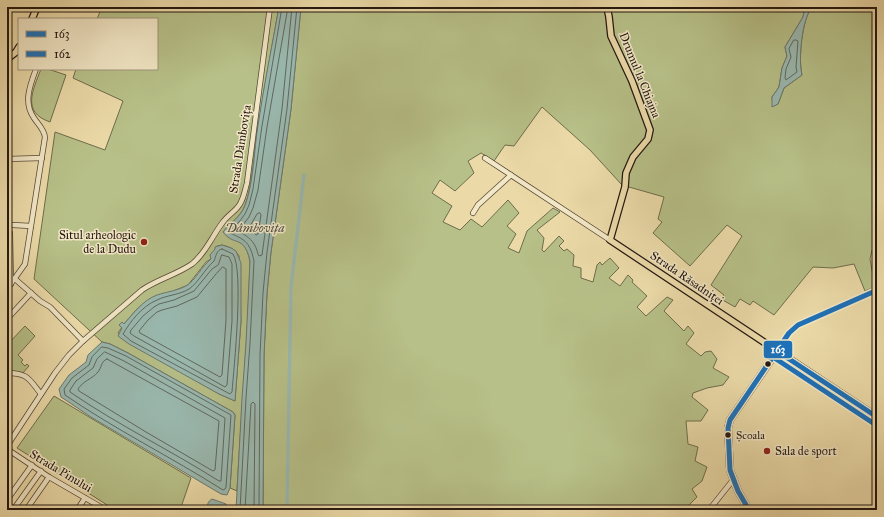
<svg xmlns="http://www.w3.org/2000/svg" width="884" height="517" viewBox="0 0 884 517" font-family="'IM FELL Great Primer',serif">
  <style>
    .green { fill: #b7c088; stroke: #6e6c4c; fill-rule: evenodd }
    .water { fill: #9ab9b0; stroke: #6b7870 }
    .lines { fill: none; stroke-linecap: round; stroke-linejoin: round }
    .shore { stroke: #5f6860; stroke-width: 1 }
    .canal { stroke: #9ab9b0; stroke-width: 3.5 }
    .minor-casing { stroke: #564836; stroke-width: 6 }
    .major-casing { stroke: #241710; stroke-width: 8 }
    .minor { stroke: #f2e7c6; stroke-width: 4.5 }
    .major { stroke: #ebdaa8; stroke-width: 5.5 }
    .bus-1-casing { stroke: #f2e7c6; stroke-width: 8 }
    .bus-2-casing { stroke: #f2e7c6; stroke-width: 8 }
    .bus-1 { stroke: #1d71b8; stroke-width: 5 }
    .bus-2 { stroke: #1d71b8; stroke-width: 5 }
    .poi-dot { fill: #8f2418; stroke: #f2e7c6; stroke-width: 1.5 }
    .bus-dot { fill: #241710; stroke: #f2e7c6; stroke-width: 1.5 }
    .labels { text-anchor: middle; dominant-baseline: central; stroke-width: 3; stroke-linejoin: round; paint-order: stroke }
    .bus-label { font-size: 11px; fill: #241710; stroke: #f2e7c6; text-anchor: start }
    .street-label { font-size: 12px; fill: #241710; stroke: #f2e7c6 }
    .poi-label { font-size: 12px; fill: #241710; stroke: #f2e7c6; text-anchor: end }
    .water-label { font-size: 13px; font-style: italic; fill: #4d5048; stroke: #f2e7c6 }
    .line-badge { stroke: #f2e7c6; stroke-width: 1.5 }
    .badge-label { font-size: 11px; text-anchor: middle; font-weight: bold; fill: #fff }
  </style>
  <rect width="100%" height="100%" fill="#ebdaa8"/>
  <filter id="stains"><feTurbulence type="fractalNoise" baseFrequency=".005" numOctaves="4"/><feColorMatrix values="0 0 0 0 .2 0 0 0 0 .09 0 0 0 0 .02 0 0 0 .5 -.17"/></filter>
  <radialGradient id="worn" r=".72"><stop offset=".6" stop-color="#630" stop-opacity="0"/><stop offset="1" stop-color="#630" stop-opacity=".3"/></radialGradient>
  <g class="green">
    <path d="M102 7H279C272 47 264 87 258 127 254 150 253 184 245 205 241 215 234 221 226 228V235C241 242 246 243 250 261 248 338 241 414 237 491L230 488 235 415 233 412 128 353 110 344 102 342 34 279 55 132 105 150 123 101 73 78 76 69H157V19H97ZM222 245C230 247 235 249 239 256L241 321 235 401 219 394 118 333 124 324 137 309 149 300 156 296 171 292 188 285 206 262 211 259 217 246Z"/>
    <path d="M301 7H805L803 17 785 47 787 56 782 68 779 87 772 97 773 106 778 104 784 88 802 75C798 59 802 19 812 7H877V248L872 250 870 259 875 287 865 291 854 264 833 268 813 267 774 315 753 301 750 305 740 299 735 307 721 299 724 295 711 285 742 236 727 225 690 266 653 233 662 222 658 219 664 197 622 185 590 150 542 107 514 146 505 145 494 161 481 153 468 161 474 173 455 191 440 180 432 193 452 206 443 222 460 230 471 219 482 227 508 200 519 213 507 226 516 234 508 248 519 253 527 231 553 208 560 212 537 230 544 238 542 250 544 252 559 236 564 241 559 246 564 251 567 249 574 255 573 266 581 268V278L593 282 597 265 600 262 602 265 610 258 619 268 609 278 620 286 628 275 633 280 632 282 647 296 637 307 646 316 667 297 673 300 664 311 684 331 688 326 694 333 686 344 701 356 705 352 711 351 717 359 713 368 729 377 723 385 707 388 693 393 692 397 708 410 701 421H686L688 444 698 447 695 461 707 467 702 481 692 489 697 497 684 510H263L264 355 267 293 271 252 291 109Z"/>
    <path d="M41 69H48L66 75 50 122C21 112 33 90 41 69Z"/>
    <path d="M25 326 35 336 18 355 23 360 21 362 25 366 27 364 29 366 22 374 7 373V345Z"/>
    <path d="M54 396 191 478 180 510H115L17 448Z"/>
  </g>
  <g class="water">
    <path d="M279 7H301L291 109 271 252 267 293 264 355 263 510H236L242 398 246 343 250 261C244 234 234 247 223 232 231 221 241 218 246 203 254 179 254 150 258 125 264 85 272 46 279 7Z"/>
    <path d="M805 7H812C802 19 798 59 802 75L784 88 778 104 772 107V97L779 87 782 68 787 56 785 47 803 17Z"/>
    <path d="M222 245 231 248 236 251 241 263V321L235 401 219 394 129 344 118 336 122 328 119 325 122 322 124 324C133 314 143 300 157 295 166 292 176 291 186 286 195 281 202 266 211 259L210 255 215 249V247Z"/>
    <path d="M102 342 110 344 128 353 233 412 235 415 230 488 227 495 221 494 91 417 61 397 59 389 69 375 86 362 88 355Z"/>
    <path d="M212 499 226 504V510H209C207 505 207 502 212 499Z"/>
  </g>
  <g class="lines">
    <g class="shore">
      <path d="M288 7 267 127 258 190 253 208 249 217 239 230C243 235 250 237 254 244 257 248 257 253 259 256L262 255 282 109 292 7"/>
      <path d="M794 40H796L798 41 796 67 797 72 786 80 785 78 786 69 791 57 789 49Z"/>
      <path d="M260 213 261 215 258 234 256 235 249 228 257 214Z"/>
      <path d="M222 249 233 254C244 271 234 367 232 392L230 394 131 341 123 334C130 322 142 306 157 300 167 295 179 295 189 289 197 284 205 269 214 261 216 257 216 250 222 249Z"/>
      <path d="M222 255 229 257 232 264V321L227 385 225 387 134 336 130 333 131 330 143 316 154 307 159 304 174 300 194 291 212 269 218 265Z"/>
      <path d="M223 267 226 269V320L222 375 220 377 140 333 139 331 148 320 157 312 162 310 177 306 197 297 216 274Z"/>
      <path d="M102 347 108 348 126 356 231 415 226 487 225 489 223 490C171 457 116 430 65 395L64 389 72 378 89 365 92 357Z"/>
      <path d="M105 352 124 361 225 418 221 481H219C170 450 118 425 70 392V390L76 381 93 368 97 359Z"/>
      <path d="M107 359 219 421 215 470 213 471 146 432 79 391 78 389C83 381 92 379 98 372 102 367 101 361 107 359Z"/>
      <path d="M240 510 246 398 250 343 254 261C250 243 246 240 230 233L229 231 239 222 245 214 249 205 253 189 262 126 282 7"/>
      <path d="M245 510 251 404 253 402 255 404 254 510"/>
      <path d="M259 510 260 355 263 293 267 252 287 109 297 7"/>
    </g>
    <path class="canal" d="M287 510 291 287 304 175"/>
    <defs>
      <g id="minor">
        <path d="M485 158 610 240"/>
        <path d="M7 159 42 158"/>
        <path d="M473 213 478 205 511 175"/>
        <path d="M13 225 31 226"/>
        <path d="M10 233 11 284"/>
        <path d="M15 279 40 301 50 307 83 341"/>
        <path d="M7 289 25 264 45 137C44 129 38 124 34 118 23 103 30 85 36 69"/>
        <path d="M7 319 31 293"/>
        <path d="M777 351 789 333 798 325 877 290"/>
        <path d="M7 373C28 373 29 379 41 394"/>
        <path d="M7 446 55 373 69 355 83 341 142 290C158 279 176 275 192 264 206 253 212 236 223 222 228 215 236 211 240 204 244 197 245 190 247 183L270 7"/>
        <path d="M7 449 49 477 106 510"/>
        <path d="M7 500 32 465"/>
        <path d="M13 510 41 471"/>
        <path d="M26 510 49 477"/>
        <path d="M77 510 85 498"/>
        <path d="M709 510 733 480"/>
      </g>
      <g id="major">
        <path d="M607 7 609 17 611 36 632 81 650 130 648 139 633 157 626 173 625 187 610 240 877 417"/>
        <path d="M32 19 37 7"/>
        <path d="M7 59 16 52 19 47"/>
        <path d="M749 510 738 491 730 470 728 428 730 420 777 351"/>
      </g>
    </defs>
    <use href="#minor" class="minor-casing"/>
    <use href="#major" class="major-casing"/>
    <use href="#minor" class="minor"/>
    <use href="#major" class="major"/>
    <defs>
      <g id="bus-1">
        <path d="M777 351 877 417"/>
        <path d="M749 510 738 491 730 470 728 428 730 420 789 333 798 325 873 292 877 297"/>
      </g>
      <path id="bus-2" d="M773 357 873 423"/>
    </defs>
    <use href="#bus-1" class="bus-1-casing"/>
    <use href="#bus-2" class="bus-2-casing"/>
    <use href="#bus-1" class="bus-1"/>
    <use href="#bus-2" class="bus-2"/>
  </g>
  <g class="poi-dot">
    <circle cx="144" cy="242" r="4"/>
    <circle cx="767" cy="451" r="4"/>
  </g>
  <g class="bus-dot">
    <circle cx="768" cy="364" r="3.5"/>
    <circle cx="728" cy="435" r="3.5"/>
  </g>
  <g class="labels">
    <g class="bus-label">
      <text x="736" y="435">Școala</text>
    </g>
    <g class="street-label">
      <text transform="translate(640 75) rotate(68)">Drumul la Chiajna</text>
      <text transform="translate(240 149) rotate(-81)">Strada Dâmbovița</text>
      <text transform="translate(687 278) rotate(34)">Strada Răsadniței</text>
      <text transform="translate(61 471) rotate(31)">Strada Pinului</text>
    </g>
    <g class="poi-label">
      <text x="136" y="235">Situl arheologic<tspan x="136" dy="14">de la Dudu</tspan></text>
      <text x="775" y="451" text-anchor="start">Sala de sport</text>
    </g>
    <g class="water-label">
      <text x="255" y="228">Dâmbovița</text>
    </g>
  </g>
  <rect class="line-badge" x="763" y="340" width="30" height="19" rx="4" fill="#1d71b8"/>
  <g class="badge-label">
    <text x="778" y="353">163</text>
  </g>
  <rect width="884" height="517" fill="none" stroke="#ebdaa8" stroke-width="24"/>
  <rect x="8" y="8" width="868" height="501" fill="none" stroke="#241710" stroke-width="2"/>
  <rect x="12" y="12" width="860" height="493" fill="none" stroke="#241710"/>
  <rect x="18" y="18" width="140" height="52" fill="#f2e7c6" stroke="#a0947d"/>
  <rect x="26" y="31" width="20" height="6" fill="#1d71b8" stroke="#a0947d"/>
  <text x="54" y="38" font-size="12" fill="#241710">163</text>
  <rect x="26" y="51" width="20" height="6" fill="#1d71b8" stroke="#a0947d"/>
  <text x="54" y="58" font-size="12" fill="#241710">162</text>
  <rect width="100%" height="100%" filter="url(#stains)"/>
  <rect width="100%" height="100%" fill="url(#worn)"/>
</svg>
